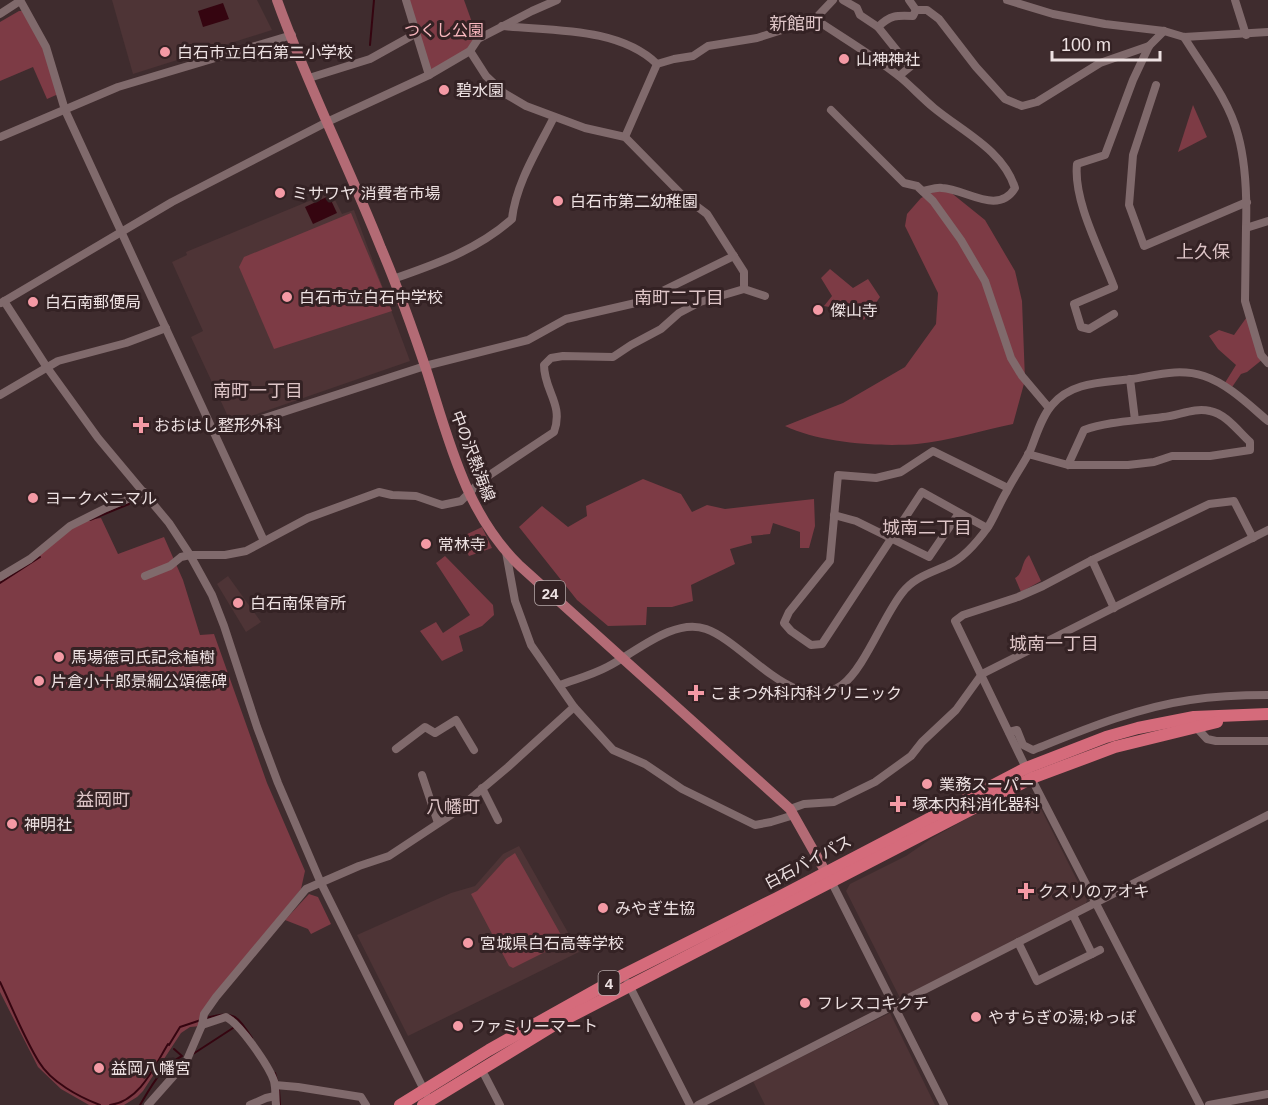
<svg xmlns="http://www.w3.org/2000/svg" width="1268" height="1105" viewBox="0 0 1268 1105" font-family="Helvetica,'Noto Sans JP',sans-serif">
  <style>
    .built { fill: #4e3436 }
    .green { fill: #7d3b45 }
    .water { fill: #350510 }
    .lines { fill: none; stroke-linecap: round; stroke-linejoin: round }
    .stream { stroke: #350510; stroke-width: 2 }
    .minor { stroke: #806a6c; stroke-width: 8 }
    .major { stroke: #b36b75; stroke-width: 10 }
    .highway { stroke: #d56b7b; stroke-width: 12 }
    .poi-dot { fill: #f49aa5; stroke: #342224; stroke-width: 2 }
    .labels { text-anchor: middle; dominant-baseline: central; stroke-width: 6; stroke-linejoin: round; paint-order: stroke }
    .shield { fill: #342224; stroke: #b6a8a9; stroke-width: 1.5 }
    .shield-label { font-size: 15px; font-weight: bold; fill: #ede1e2 }
    .park-label { font-size: 16px; fill: #f9b8bf; stroke: #342224 }
    .poi-label { font-size: 16px; fill: #ede1e2; stroke: #342224; text-anchor: start }
    .street-label { font-size: 16px; fill: #ede1e2; stroke: #342224 }
    .neighbourhood-label { font-size: 18px; fill: #dec5c7; stroke: #342224 }
  </style>
  <rect width="100%" height="100%" fill="#3f2c2e"/>
  <g class="built">
    <path d="M112 0H257L272 30 133 74Z"/>
    <path d="M331 192 342 214 354 210 410 361 231 423 191 337 203 331 172 262 187 255 186 252Z"/>
    <path d="M228 576 261 622 246 632 217 584Z"/>
    <path d="M1031 793 1035 797 1087 900 1086 903 900 998 846 891 850 884 906 856 932 838 970 817 1002 802Z"/>
    <path d="M519 846 579 952 408 1036 357 935 451 893 475 886 503 854Z"/>
    <path d="M890 1013 935 1105H765L753 1081Z"/>
  </g>
  <g class="green">
    <path d="M406 0H464L478 39 470 51 429 75Z"/>
    <path d="M19 11H26L63 92 47 99 33 67 0 81V22Z"/>
    <path d="M1193 105 1207 137 1178 152Z"/>
    <path d="M944 187 985 220 1015 271 1022 301 1025 380 1013 424C983 430 948 441 917 444 878 447 821 443 785 426L843 403 905 367 936 324 938 293 905 226 907 214 921 198Z"/>
    <path d="M351 213 392 311 274 349 239 267 244 257Z"/>
    <path d="M830 269 853 288 868 279 880 297 864 320 851 307 844 310 824 306 832 296 821 278Z"/>
    <path d="M1249 314 1263 359 1247 372 1241 374 1230 390 1223 386 1236 365 1218 349 1209 336 1219 330 1234 335Z"/>
    <path d="M643 479 681 494 692 512 707 505 725 509 814 499 815 526 809 548H800V532L773 523 770 534 751 536 752 543 730 549 735 564 691 585 693 601 672 607H647L646 625 608 626 577 600 519 527 542 506 568 527 587 516 586 506Z"/>
    <path d="M101 518 118 554 164 537 183 580 200 635 214 634 267 783 305 871 301 889 216 997 201 1026 190 1027 181 1033 143 1091 137 1097 124 1105H89L61 1089 38 1067 0 992V577L80 521Z"/>
    <path d="M482 527 492 548 469 556 459 538Z"/>
    <path d="M1029 555 1041 581 1021 592 1015 578C1024 573 1021 561 1029 555Z"/>
    <path d="M445 556 493 605 494 615 482 626 459 636 463 651 442 661 420 631 436 622 443 633 470 615 436 563Z"/>
    <path d="M515 853 565 942 513 968 509 966 471 894 477 891 506 859Z"/>
    <path d="M309 894 318 897 331 924 311 934 308 929 285 920Z"/>
  </g>
  <g class="water">
    <path d="M223 3 229 19 203 27 198 11Z"/>
    <path d="M329 196 337 213 313 224 305 207Z"/>
  </g>
  <g class="lines">
    <g class="stream">
      <path d="M370 45 374 0"/>
      <path d="M90 520 129 504"/>
      <path d="M0 583 40 557"/>
      <path d="M0 982C12 1007 24 1038 39 1062 51 1082 79 1097 100 1105"/>
      <path d="M206 1018C234 1011 236 1014 252 1038"/>
      <path d="M169 1045 180 1027 201 1020"/>
      <path d="M193 1054 233 1028"/>
      <path d="M275 1073 278 1084"/>
      <path d="M279 1090 280 1105"/>
      <path d="M110 1105C140 1101 154 1067 168 1044"/>
      <path d="M140 1105C152 1085 161 1067 182 1056L174 1049"/>
    </g>
    <g class="minor">
      <path d="M20 0 46 47 65 110 264 541"/>
      <path d="M406 0 429 75"/>
      <path d="M833 0 815 19C843 38 874 56 900 77 912 87 922 98 934 108 963 132 1003 150 1015 188 998 216 966 189 942 188 936 187 929 190 923 191"/>
      <path d="M843 0 857 8 860 15 878 27"/>
      <path d="M909 0 916 10"/>
      <path d="M1007 0 1053 14 1105 24 1164 31 1184 37 1268 32"/>
      <path d="M1235 0 1246 35"/>
      <path d="M916 10H927L939 19 976 67 1005 99 1022 106 1037 102 1100 63 1149 46"/>
      <path d="M0 14 20 1"/>
      <path d="M502 26C552 31 619 27 657 64"/>
      <path d="M1184 37C1203 68 1229 100 1238 135 1246 164 1247 197 1246 228L1268 221"/>
      <path d="M470 51 486 76 504 93 526 106 585 128 625 137 683 196 707 214 744 272V289"/>
      <path d="M899 76 910 67 878 27C890 15 897 15 913 16L916 10"/>
      <path d="M309 78 370 59 415 34"/>
      <path d="M1156 85 1133 155 1129 205 1144 246 1247 202"/>
      <path d="M831 110 904 183 917 186 933 201 961 240 985 281 1011 358 1022 376 1049 408"/>
      <path d="M0 137 118 87 292 35"/>
      <path d="M625 137 657 64 674 59 693 56 708 46 757 38 782 30 780 27"/>
      <path d="M1246 228 1245 301 1261 355 1268 363"/>
      <path d="M393 279C436 264 477 250 512 219 516 183 538 149 554 117"/>
      <path d="M4 301 46 366 98 438 169 523 190 555 212 595 224 626 257 727 278 783 320 881 426 1094"/>
      <path d="M1 303 172 202 327 122 429 75 470 51 478 39 532 11 557 0"/>
      <path d="M1114 314 1089 329 1081 327 1074 304 1114 287C1101 252 1073 201 1077 164L1105 155 1133 80 1149 46 1164 31"/>
      <path d="M1130 379 1135 420"/>
      <path d="M0 395 58 361 126 343 166 328"/>
      <path d="M212 430 225 431 425 366 528 340 566 319 640 302 734 256"/>
      <path d="M1028 454 1068 465H1128L1154 462 1172 456H1210L1250 450V442C1238 431 1226 414 1210 411 1194 407 1178 416 1163 417 1136 421 1110 421 1084 430L1068 465"/>
      <path d="M834 515 856 521 929 557 959 513"/>
      <path d="M987 528 922 492 822 644 811 645 791 631 784 623 789 612 830 561 838 475 876 478 901 472 933 451 1008 488"/>
      <path d="M506 552 515 601 531 645 574 707 613 750 645 764 682 789 755 825 771 822 794 815"/>
      <path d="M1092 560 1114 608"/>
      <path d="M145 576 170 566 181 557 190 555H225L246 551 308 518 379 492 392 495 416 496 442 505 461 501 482 480 554 432C564 404 544 391 544 365L551 358 563 356 613 357 631 345 661 329 679 313 700 302 744 289 765 296"/>
      <path d="M0 577 30 559 70 526 106 508 144 492"/>
      <path d="M560 685C576 679 592 675 607 667 635 653 674 617 706 629 746 643 795 718 842 685 864 669 883 617 902 593 914 577 931 573 948 565 964 558 978 541 988 527 995 516 1000 502 1007 491 1014 477 1023 465 1030 451 1036 437 1041 417 1052 405 1072 381 1103 383 1132 379 1157 375 1179 368 1204 376 1228 384 1249 405 1268 421"/>
      <path d="M1195 726 1207 739 1216 741H1268"/>
      <path d="M1009 732 1017 730 1023 745 1033 750C1083 730 1135 708 1190 700 1216 696 1242 695 1268 695"/>
      <path d="M396 749 425 727 435 733 456 720 474 750"/>
      <path d="M422 775 438 823"/>
      <path d="M482 788 498 820"/>
      <path d="M790 809 804 804 834 802 875 782 911 756 922 742 956 710 982 674 1268 530"/>
      <path d="M831 881 944 1105"/>
      <path d="M1018 942 1037 981 1092 954 1073 915"/>
      <path d="M1092 954 1100 950"/>
      <path d="M628 983 690 1105"/>
      <path d="M202 1025 226 1017C240 1024 269 1066 274 1081 276 1089 275 1097 276 1105"/>
      <path d="M485 1076 500 1105"/>
      <path d="M275 1085 298 1087 361 1097 366 1105"/>
      <path d="M148 1105 186 1062 202 1025 204 1014 216 997 306 889 359 866 389 856 451 815 508 767 574 707"/>
      <path d="M250 1105 266 1098 275 1096"/>
      <path d="M698 1105 1268 815"/>
      <path d="M1200 1105 1026 768 955 621 963 615 1018 597 1043 586 1092 560 1209 504 1234 501 1253 538"/>
      <path d="M1209 1105 1268 1094"/>
    </g>
    <path class="major" d="M277 0C307 84 348 165 381 248 398 288 413 330 427 372 449 441 466 514 520 566L790 809 829 878"/>
    <g class="highway">
      <path d="M400 1105 489 1050 623 975 777 898 1026 768 1106 737 1138 728 1194 717 1268 714"/>
      <path d="M423 1105 556 1024 1032 778 1115 747 1217 722"/>
    </g>
  </g>
  <g class="poi-dot">
    <circle cx="165" cy="52" r="6"/>
    <circle cx="844" cy="59" r="6"/>
    <circle cx="444" cy="90" r="6"/>
    <circle cx="280" cy="193" r="6"/>
    <circle cx="558" cy="201" r="6"/>
    <circle cx="287" cy="297" r="6"/>
    <circle cx="33" cy="302" r="6"/>
    <circle cx="818" cy="310" r="6"/>
    <path d="M138 416h6v6h6v6h-6v6h-6v-6h-6v-6h6z"/>
    <circle cx="33" cy="498" r="6"/>
    <circle cx="426" cy="544" r="6"/>
    <circle cx="238" cy="603" r="6"/>
    <circle cx="59" cy="657" r="6"/>
    <circle cx="39" cy="681" r="6"/>
    <path d="M693 684h6v6h6v6h-6v6h-6v-6h-6v-6h6z"/>
    <circle cx="927" cy="784" r="6"/>
    <path d="M895 795h6v6h6v6h-6v6h-6v-6h-6v-6h6z"/>
    <circle cx="12" cy="824" r="6"/>
    <path d="M1023 882h6v6h6v6h-6v6h-6v-6h-6v-6h6z"/>
    <circle cx="603" cy="908" r="6"/>
    <circle cx="468" cy="943" r="6"/>
    <circle cx="805" cy="1003" r="6"/>
    <circle cx="976" cy="1017" r="6"/>
    <circle cx="458" cy="1026" r="6"/>
    <circle cx="99" cy="1068" r="6"/>
  </g>
  <g class="labels">
    <g class="shield">
      <rect x="535" y="581" width="30" height="24" rx="4.5"/>
      <rect x="598.5" y="971" width="21" height="24" rx="4.5"/>
    </g>
    <g class="shield-label">
      <text x="550" y="593">24</text>
      <text x="609" y="983">4</text>
    </g>
    <g class="park-label">
      <text x="444" y="30">つくし公園</text>
    </g>
    <g class="poi-label">
      <text x="177" y="52">白石市立白石第二小学校</text>
      <text x="856" y="59">山神神社</text>
      <text x="456" y="90">碧水園</text>
      <text x="292" y="193">ミサワヤ 消費者市場</text>
      <text x="570" y="201">白石市第二幼稚園</text>
      <text x="299" y="297">白石市立白石中学校</text>
      <text x="45" y="302">白石南郵便局</text>
      <text x="830" y="310">傑山寺</text>
      <text x="154" y="425">おおはし整形外科</text>
      <text x="45" y="498">ヨークベニマル</text>
      <text x="438" y="544">常林寺</text>
      <text x="250" y="603">白石南保育所</text>
      <text x="71" y="657">馬場德司氏記念植樹</text>
      <text x="51" y="681">片倉小十郎景綱公頌德碑</text>
      <text x="710" y="693">こまつ外科内科クリニック</text>
      <text x="939" y="784">業務スーパー</text>
      <text x="912" y="804">塚本内科消化器科</text>
      <text x="24" y="824">神明社</text>
      <text x="1038" y="891">クスリのアオキ</text>
      <text x="615" y="908">みやぎ生協</text>
      <text x="480" y="943">宮城県白石高等学校</text>
      <text x="817" y="1003">フレスコキクチ</text>
      <text x="988" y="1017">やすらぎの湯;ゆっぽ</text>
      <text x="470" y="1026">ファミリーマート</text>
      <text x="111" y="1068">益岡八幡宮</text>
    </g>
    <g class="street-label">
      <text transform="translate(473 456) rotate(69)">中の沢熱海線</text>
      <text transform="translate(808 862) rotate(-28)">白石バイパス</text>
    </g>
    <g class="neighbourhood-label">
      <text x="796" y="24">新館町</text>
      <text x="1203" y="252">上久保</text>
      <text x="679" y="298">南町二丁目</text>
      <text x="258" y="391">南町一丁目</text>
      <text x="927" y="528">城南二丁目</text>
      <text x="1054" y="644">城南一丁目</text>
      <text x="103" y="800">益岡町</text>
      <text x="453" y="807">八幡町</text>
    </g>
  </g>
  <path d="M1052 51v9h108v-9" fill="none" stroke="#ede1e2" stroke-width="3"/>
  <text x="1061" y="51" font-size="18" fill="#ede1e2" stroke="#342224" stroke-width="4.5" paint-order="stroke">100 m</text>
</svg>
